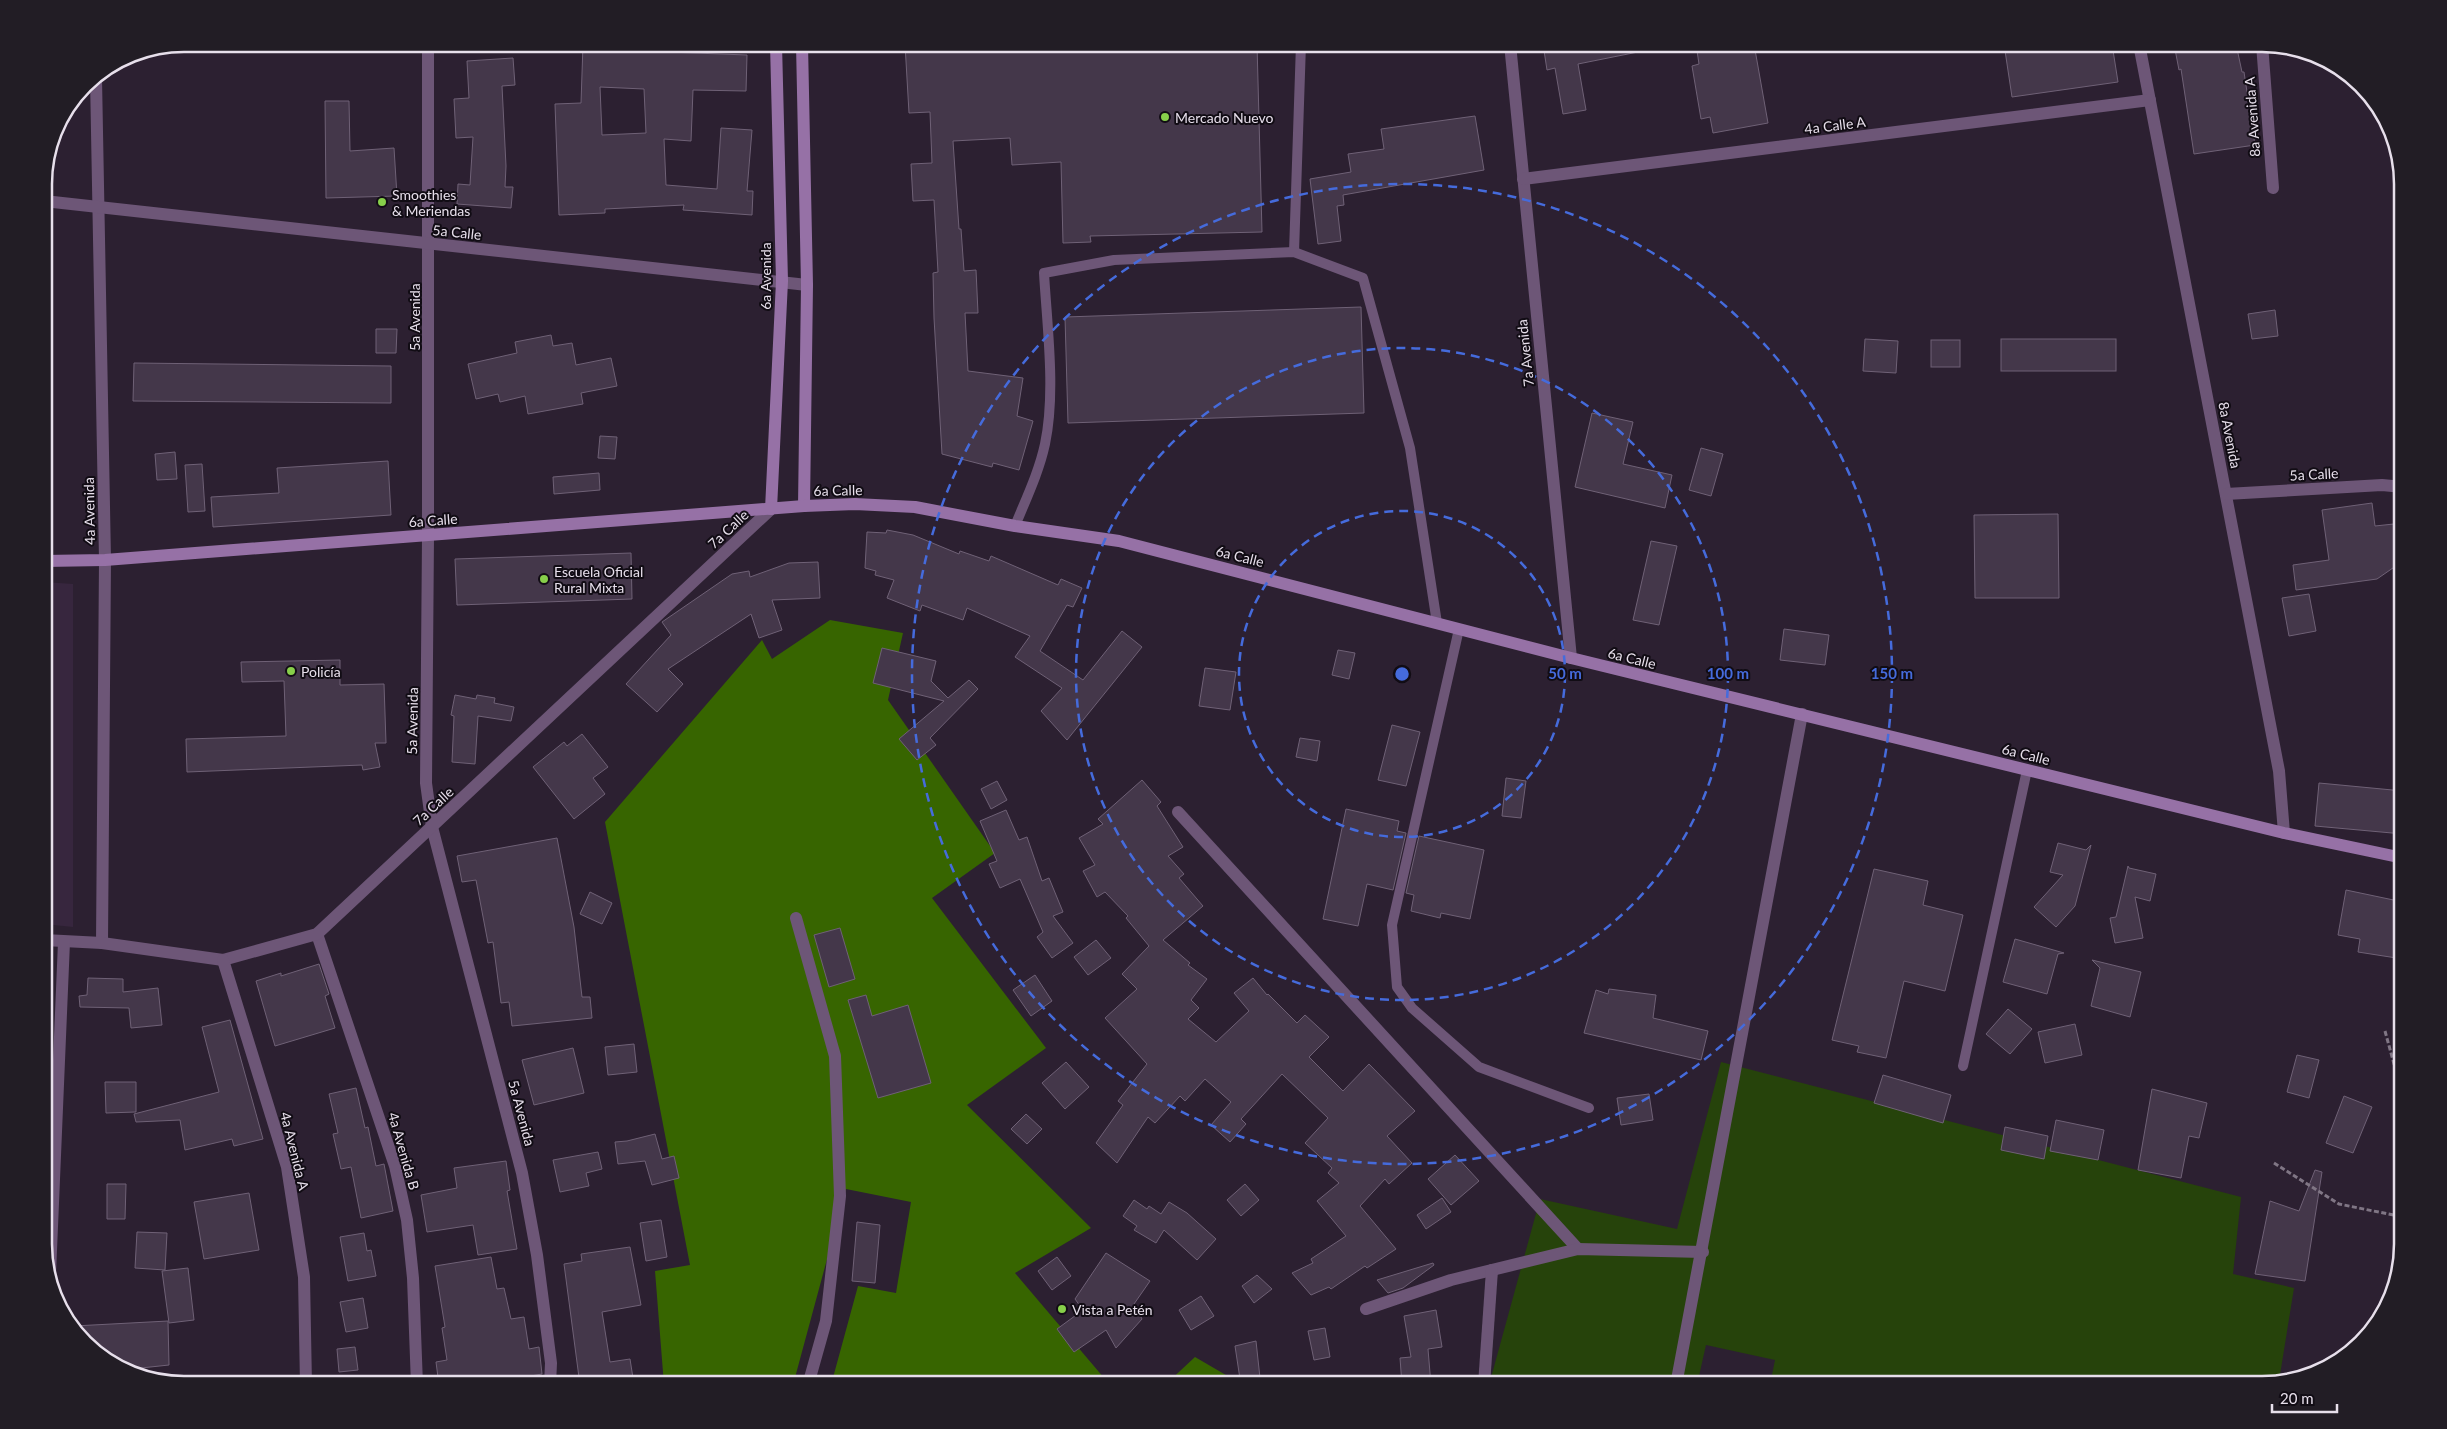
<svg xmlns="http://www.w3.org/2000/svg" width="2447" height="1429" viewBox="0 0 2447 1429" font-family="Lato,sans-serif">
  <style>
    .built { fill: #37263e }
    .green { fill: #26430b }
    .forest { fill: #376500 }
    .building { fill: #44374a; stroke: #6f6176; fill-rule: evenodd }
    .lines { fill: none; stroke-linecap: round; stroke-linejoin: round }
    .path { stroke: #807685; stroke-width: 3; stroke-dasharray: 5 2.5; stroke-linecap: butt }
    .lane { stroke: #6d5677; stroke-width: 10 }
    .street { stroke: #6d5677; stroke-width: 12 }
    .secondary { stroke: #9671a6; stroke-width: 12 }
    .ring { fill: none; stroke: #456bdc; stroke-width: 2.5; stroke-dasharray: 9 6 }
    .poi-dot { fill: #87cf4a; stroke: #110c14; stroke-width: 2 }
    .labels { text-anchor: middle; dominant-baseline: central; stroke-width: 4; stroke-linejoin: round; paint-order: stroke }
    .poi-label { font-size: 14px; fill: #e7dfeb; stroke: #110c14; text-anchor: start }
    .street-label { font-size: 14px; fill: #e7dfeb; stroke: #110c14 }
    .rim { fill: none; stroke: #e7dfeb; stroke-width: 2.5 }
    .centre { fill: #456bdc; stroke: #110c14; stroke-width: 2.5 }
    .ring-label { font-size: 15px; text-anchor: middle; font-weight: bold; fill: #456bdc; stroke: #110c14; stroke-width: 4; stroke-linejoin: round; paint-order: stroke }
  </style>
  <rect width="100%" height="100%" fill="#2c2031"/>
  <path class="built" d="M44 582 73 584V927L44 924Z"/>
  <path class="green" d="M1721 1062 2241 1197 2233 1274 2294 1288 2279 1381 2262 1385H1770L1775 1360 1706 1345 1697 1385H1489L1540 1199 1677 1229Z"/>
  <g class="forest">
    <path d="M830 620 903 633 888 700 995 853 932 898 1046 1048 967 1105 1091 1228 1015 1273 1110 1385H831L858 1286 896 1293 911 1202 846 1189 793 1385H664L655 1271 690 1265 605 822 762 640 772 659Z"/>
    <path d="M1195 1357 1243 1385H1165Z"/>
  </g>
  <g class="building">
    <path d="M583 44H668V52L747 55 746 91 693 90 691 141 664 139 666 185 717 189 721 128 752 130 747 191H753L752 215 683 210 684 205 605 209V213L559 215 555 104 581 103ZM600 87 644 89 646 133 602 135Z"/>
    <path d="M905 44H1257L1262 232 1090 236 1091 242 1063 243 1061 162 1012 165 1010 138 953 141 959 229H961L964 271 976 270 978 313H965L968 371 1023 378 1017 416 1033 421 1019 470 993 463 992 467 942 454 934 318 933 273 938 272 934 200 913 201 911 164 932 163 930 112 909 113Z"/>
    <path d="M1543 44H1637L1638 52 1578 64 1586 110 1563 114 1555 68 1547 70Z"/>
    <path d="M1696 44H1754L1768 123 1713 133 1710 117 1701 119 1692 66 1699 64Z"/>
    <path d="M2004 44H2112L2118 82 2012 97Z"/>
    <path d="M2174 44H2236L2242 72H2244L2255 145 2194 154 2181 69 2179 70Z"/>
    <path d="M513 58 515 85 502 86 506 166 505 187H513L511 208 457 204 458 184 470 185 473 137 456 138 454 99 469 98 467 61Z"/>
    <path d="M325 101H349L350 151 394 148 397 196 326 198Z"/>
    <path d="M1475 116 1484 170 1343 195 1344 205 1337 206 1341 241 1318 244 1310 179 1351 172 1348 154 1384 149 1381 129Z"/>
    <path d="M1361 307 1364 413 1068 423 1065 317Z"/>
    <path d="M2275 310 2278 336 2252 339 2248 314Z"/>
    <path d="M376 329H397L396 353H376Z"/>
    <path d="M551 335 553 346 572 343 576 365 611 358 617 386 581 393 583 404 528 414 525 396 500 402 498 394 476 399 468 364 517 353 515 342Z"/>
    <path d="M1865 339 1898 341 1896 373 1863 371Z"/>
    <rect x="2001" y="339" width="115" height="32"/>
    <rect x="1931" y="340" width="29" height="27"/>
    <path d="M134 363 391 366V403L133 401Z"/>
    <path d="M1592 413 1633 422 1623 464 1672 475 1665 508 1575 487Z"/>
    <path d="M600 436 617 437 615 459 598 458Z"/>
    <path d="M1701 448 1723 454 1711 496 1689 490Z"/>
    <path d="M175 452 177 479 157 480 155 454Z"/>
    <path d="M388 461 391 515 213 527 211 497 279 493 277 468Z"/>
    <path d="M202 464 205 511 188 512 185 465Z"/>
    <path d="M599 473 600 490 554 494 553 477Z"/>
    <path d="M2372 503 2375 526 2403 523V561L2377 579 2296 590 2293 565 2329 560 2322 510Z"/>
    <path d="M2058 514 2059 598H1975L1974 515Z"/>
    <path d="M887 530 913 535 959 554 960 551 989 561 991 556 1058 585 1061 579 1082 588 1073 607 1067 605 1040 651 1083 680 1122 631 1142 647 1067 740 1041 711 1062 688 1015 657 1030 636 967 608 963 620 922 605 920 611 887 598 894 580 875 575 876 571 865 568 867 532 886 533Z"/>
    <path d="M1651 541 1677 546 1659 625 1633 620Z"/>
    <path d="M631 553 632 599 457 605 455 559Z"/>
    <path d="M818 562 820 598 772 600 782 630 759 638 751 614 668 669 683 684 657 712 626 684 671 635 662 622 732 574 749 571 750 577 789 563Z"/>
    <path d="M2309 594 2316 631 2289 636 2282 598Z"/>
    <path d="M1784 629 1829 635 1825 665 1780 660Z"/>
    <path d="M882 648 936 661 931 681 948 698 969 680 978 689 930 738 936 745 917 760 899 739 944 701 873 683Z"/>
    <path d="M1338 650 1355 653 1349 679 1332 675Z"/>
    <path d="M340 660V685L384 684 386 743H375L380 767 363 770 362 765 187 772 186 739 286 736 284 681 242 682 241 662Z"/>
    <path d="M1205 668 1236 672 1230 710 1199 706Z"/>
    <path d="M455 695 476 699 477 695 495 698 494 703 514 707 511 721 478 716 475 764 452 762 454 716 451 715Z"/>
    <path d="M1392 725 1420 732 1406 786 1378 780Z"/>
    <path d="M582 734 608 767 593 778 605 794 574 819 533 767 564 742 567 746Z"/>
    <path d="M1300 738 1320 741 1317 761 1296 757Z"/>
    <path d="M1506 778 1526 781 1521 818 1502 816Z"/>
    <path d="M1142 780 1161 802 1157 806 1183 847 1168 856 1184 874 1179 878 1203 906 1163 940 1190 963 1188 965 1207 979 1191 1000 1199 1008 1188 1019 1216 1042 1249 1011 1234 993 1253 978 1267 995 1268 994 1297 1023 1305 1015 1329 1037 1309 1057 1343 1091 1369 1064 1415 1111 1387 1136 1412 1163 1389 1184 1385 1179 1360 1206 1396 1249 1367 1268 1365 1266 1331 1289 1329 1287 1311 1295 1292 1273 1313 1263 1311 1259 1346 1236 1317 1201 1339 1183 1328 1173 1332 1168 1305 1143 1328 1118 1282 1074 1241 1119 1246 1124 1230 1142 1211 1125 1231 1102 1205 1079 1185 1101 1180 1096 1155 1123 1148 1117 1117 1163 1096 1143 1123 1105 1118 1101 1147 1064 1105 1018 1137 989 1122 974 1149 946 1126 918 1128 916 1105 892 1097 897 1083 871 1095 865 1079 838 1103 824 1098 819Z"/>
    <path d="M997 781 1007 800 991 809 981 789Z"/>
    <path d="M2319 783 2403 791V834L2315 826Z"/>
    <path d="M1346 809 1399 821 1397 831 1406 833 1393 890 1367 884 1358 926 1323 919Z"/>
    <path d="M1006 810 1019 840 1027 837 1042 881 1049 878 1063 912 1053 916 1073 943 1052 958 1037 937 1043 932 1020 879 1000 888 989 864 997 861 980 821Z"/>
    <path d="M1419 836 1484 850 1470 919 1441 913 1440 918 1411 911 1414 895 1406 893Z"/>
    <path d="M557 838 574 927 582 997H590L592 1018 512 1026 509 1002 501 1003 493 942 488 943 476 880 462 882 457 856Z"/>
    <path d="M2058 843 2086 850 2091 845 2075 906 2056 927 2034 907 2063 875 2050 872Z"/>
    <path d="M2128 866 2129 868 2156 874 2150 901 2135 897 2143 938 2115 943 2110 918 2116 917Z"/>
    <path d="M1874 869 1928 881 1923 905 1963 915 1945 991 1904 981 1886 1058 1857 1052 1859 1046 1832 1040Z"/>
    <path d="M2346 890 2403 902V959L2358 952 2360 939 2338 935Z"/>
    <path d="M590 892 612 903 602 924 580 914Z"/>
    <path d="M840 928 855 979 829 987 814 935Z"/>
    <path d="M2015 939 2064 953 2058 954 2047 994 2003 982Z"/>
    <path d="M1096 940 1111 958 1088 975 1074 957Z"/>
    <path d="M2092 960 2141 972 2130 1017 2091 1006 2100 968Z"/>
    <path d="M319 964 329 994 325 996 335 1028 275 1046 256 981 281 973V976Z"/>
    <path d="M1035 975 1052 1001 1031 1016 1013 990Z"/>
    <path d="M88 978 123 979V992L158 988 162 1025 131 1028 129 1008 80 1007 79 996 87 995Z"/>
    <path d="M1609 989 1656 995 1653 1018 1708 1031 1701 1060 1584 1033 1596 990 1608 994Z"/>
    <path d="M866 995 872 1016 908 1005 931 1083 878 1098 848 1000Z"/>
    <path d="M2008 1009 2032 1029 2010 1054 1986 1034Z"/>
    <path d="M230 1020 263 1139 234 1146 232 1139 185 1150 180 1120 136 1122 134 1114 219 1092 202 1027Z"/>
    <path d="M2075 1024 2082 1055 2045 1063 2038 1032Z"/>
    <path d="M634 1044 637 1072 608 1075 605 1047Z"/>
    <path d="M573 1048 584 1093 534 1105 522 1060Z"/>
    <path d="M2297 1055 2319 1060 2309 1098 2287 1092Z"/>
    <path d="M1066 1062 1089 1087 1065 1109 1042 1083Z"/>
    <path d="M1883 1075 1951 1095 1943 1123 1874 1103Z"/>
    <path d="M105 1082H136V1112L106 1113Z"/>
    <path d="M356 1088 365 1128 368 1127 376 1166 384 1164 393 1211 361 1218 351 1167 341 1169 333 1134 338 1133 329 1094Z"/>
    <path d="M2152 1089 2207 1103 2199 1138 2189 1136 2181 1178 2138 1170Z"/>
    <path d="M1649 1094 1653 1120 1621 1125 1617 1098Z"/>
    <path d="M2344 1096 2372 1107 2353 1153 2326 1143Z"/>
    <path d="M1026 1114 1042 1129 1027 1144 1011 1129Z"/>
    <path d="M2056 1120 2104 1130 2098 1160 2050 1151Z"/>
    <path d="M2005 1127 2048 1136 2044 1159 2001 1150Z"/>
    <path d="M655 1134 662 1159 674 1156 679 1178 652 1185 645 1161 618 1164 615 1142 627 1141Z"/>
    <path d="M598 1152 602 1169 586 1173 589 1186 560 1192 553 1160Z"/>
    <path d="M1455 1155 1479 1181 1451 1205 1428 1179Z"/>
    <path d="M506 1161 510 1190 507 1191 517 1249 478 1255 473 1225 427 1232 421 1195 457 1188 454 1168Z"/>
    <path d="M2315 1170 2322 1172 2305 1281 2255 1274 2270 1201 2299 1211Z"/>
    <path d="M107 1184H126L125 1219H107Z"/>
    <path d="M1245 1184 1259 1200 1241 1216 1227 1200Z"/>
    <path d="M249 1193 259 1250 204 1259 194 1202Z"/>
    <path d="M1442 1198 1451 1212 1426 1229 1417 1215Z"/>
    <path d="M1134 1200 1147 1209 1149 1206 1161 1214 1169 1202 1187 1213 1216 1239 1197 1260 1164 1230 1156 1243 1134 1230 1137 1226 1123 1216Z"/>
    <path d="M661 1220 667 1257 646 1261 640 1223Z"/>
    <path d="M857 1222 880 1225 875 1283 852 1281Z"/>
    <path d="M137 1232 167 1233 165 1270 135 1268Z"/>
    <path d="M364 1233 367 1251 371 1250 376 1276 348 1281 340 1237Z"/>
    <path d="M630 1247 641 1305 602 1312 610 1362 630 1359 633 1378 580 1385 564 1264 582 1261 581 1254Z"/>
    <path d="M1106 1253 1150 1281 1134 1304 1142 1319 1116 1348 1106 1330 1074 1352 1057 1329 1083 1310 1075 1299Z"/>
    <path d="M491 1257 497 1289 504 1288 511 1319 524 1317 529 1349 539 1347 542 1374 490 1383V1385H439L436 1362 447 1360 442 1328 445 1327 435 1266Z"/>
    <path d="M1057 1257 1071 1276 1052 1290 1038 1271Z"/>
    <path d="M1433 1263 1434 1265 1403 1288 1388 1293 1377 1280Z"/>
    <path d="M188 1268 194 1320 169 1323 162 1271Z"/>
    <path d="M1257 1275 1272 1289 1254 1303 1242 1286Z"/>
    <path d="M1201 1296 1214 1316 1191 1330 1179 1310Z"/>
    <path d="M363 1298 368 1328 346 1332 340 1302Z"/>
    <path d="M1436 1310 1442 1347 1428 1349 1431 1385H1402L1400 1358 1411 1357 1404 1316Z"/>
    <path d="M168 1321 169 1365 141 1368 123 1369 114 1366 74 1326Z"/>
    <path d="M1325 1328 1330 1357 1314 1360 1308 1331Z"/>
    <path d="M1256 1341 1260 1378 1240 1379 1235 1346Z"/>
    <path d="M355 1347 358 1370 339 1372 337 1349Z"/>
  </g>
  <g class="lines">
    <g class="path">
      <path d="M2385 1031 2403 1097"/>
      <path d="M2274 1163 2339 1204 2403 1217"/>
    </g>
    <g class="lane">
      <path d="M1294 252 1301 44"/>
      <path d="M1015 526C1026 499 1039 472 1045 444 1056 392 1047 326 1044 273L1114 260 1294 252 1363 278 1410 448 1437 623"/>
      <path d="M1459 629 1392 925 1397 987 1412 1008 1479 1067 1589 1108"/>
      <path d="M1963 1066 2027 770"/>
    </g>
    <g class="street">
      <path d="M428 44V536L426 783 432 827 522 1173 537 1255 551 1363 550 1385"/>
      <path d="M1510 44 1571 658"/>
      <path d="M2139 44 2279 771 2284 833"/>
      <path d="M2262 44 2273 188"/>
      <path d="M96 78 105 560 102 943"/>
      <path d="M1523 179 2150 100"/>
      <path d="M44 201 807 285"/>
      <path d="M2226 494 2382 485 2403 487"/>
      <path d="M1178 812 1578 1249"/>
      <path d="M796 918 835 1056 840 1196 826 1321 808 1385"/>
      <path d="M317 934 395 1166 407 1220 413 1278 417 1385"/>
      <path d="M44 940 102 943 223 960 317 934 771 509"/>
      <path d="M223 960 287 1167 304 1277 306 1385"/>
      <path d="M50 1274 64 942"/>
      <path d="M1366 1309 1451 1280 1578 1249 1703 1252"/>
      <path d="M1484 1385 1492 1270"/>
      <path d="M1676 1385 1802 714"/>
    </g>
    <g class="secondary">
      <path d="M802 44 807 285 804 506"/>
      <path d="M771 509 782 281 776 44"/>
      <path d="M44 561 105 560 804 506 855 504 915 507 1015 526 1119 541 1571 658 2284 833 2403 858"/>
    </g>
  </g>
  <g class="ring">
    <circle cx="1402" cy="674" r="163"/>
    <circle cx="1402" cy="674" r="326"/>
    <circle cx="1402" cy="674" r="490"/>
  </g>
  <g class="poi-dot">
    <circle cx="1165" cy="117" r="5"/>
    <circle cx="382" cy="202" r="5"/>
    <circle cx="544" cy="579" r="5"/>
    <circle cx="291" cy="671" r="5"/>
    <circle cx="1062" cy="1309" r="5"/>
  </g>
  <g class="labels">
    <g class="poi-label">
      <text x="1175" y="117">Mercado Nuevo</text>
      <text x="392" y="194">Smoothies<tspan x="392" dy="16">&amp; Meriendas</tspan></text>
      <text x="554" y="571">Escuela Oficial<tspan x="554" dy="16">Rural Mixta</tspan></text>
      <text x="301" y="671">Policía</text>
      <text x="1072" y="1309">Vista a Petén</text>
    </g>
    <g class="street-label">
      <text transform="translate(2252 117) rotate(-94)">8a Avenida A</text>
      <text transform="translate(1835 125) rotate(-7)">4a Calle A</text>
      <text transform="translate(457 232) rotate(6)">5a Calle</text>
      <text transform="translate(765 276) rotate(-90)">6a Avenida</text>
      <text transform="translate(414 317) rotate(-90)">5a Avenida</text>
      <text transform="translate(1525 353) rotate(-96)">7a Avenida</text>
      <text transform="translate(2230 435) rotate(79)">8a Avenida</text>
      <text transform="translate(2314 474) rotate(-3)">5a Calle</text>
      <text transform="translate(838 490) rotate(-1)">6a Calle</text>
      <text transform="translate(89 511) rotate(-91)">4a Avenida</text>
      <text transform="translate(433 520) rotate(-4)">6a Calle</text>
      <text transform="translate(728 529) rotate(-43)">7a Calle</text>
      <text transform="translate(1240 556) rotate(14)">6a Calle</text>
      <text transform="translate(1632 658) rotate(14)">6a Calle</text>
      <text transform="translate(412 721) rotate(-89)">5a Avenida</text>
      <text transform="translate(2026 754) rotate(14)">6a Calle</text>
      <text transform="translate(433 806) rotate(-43)">7a Calle</text>
      <text transform="translate(522 1113) rotate(75)">5a Avenida</text>
      <text transform="translate(295 1151) rotate(76)">4a Avenida A</text>
      <text transform="translate(404 1151) rotate(74)">4a Avenida B</text>
    </g>
  </g>
  <path d="M0 0H2447V1429H0ZM184 52H2262A132 132 0 0 1 2394 184V1244A132 132 0 0 1 2262 1376H184A132 132 0 0 1 52 1244V184A132 132 0 0 1 184 52Z" fill="#221d25" fill-rule="evenodd"/>
  <path class="rim" d="M184 52H2262A132 132 0 0 1 2394 184V1244A132 132 0 0 1 2262 1376H184A132 132 0 0 1 52 1244V184A132 132 0 0 1 184 52Z"/>
  <circle cx="1402" cy="674" r="8" class="centre"/>
  <g class="ring-label">
    <text x="1565" y="679">50 m</text>
    <text x="1728" y="679">100 m</text>
    <text x="1892" y="679">150 m</text>
  </g>
  <path d="M2272 1404v8h65v-8" fill="none" stroke="#e7dfeb" stroke-width="2.5"/>
  <text x="2280" y="1404" font-size="15" fill="#e7dfeb" stroke="#110c14" stroke-width="4" paint-order="stroke">20 m</text>
</svg>
